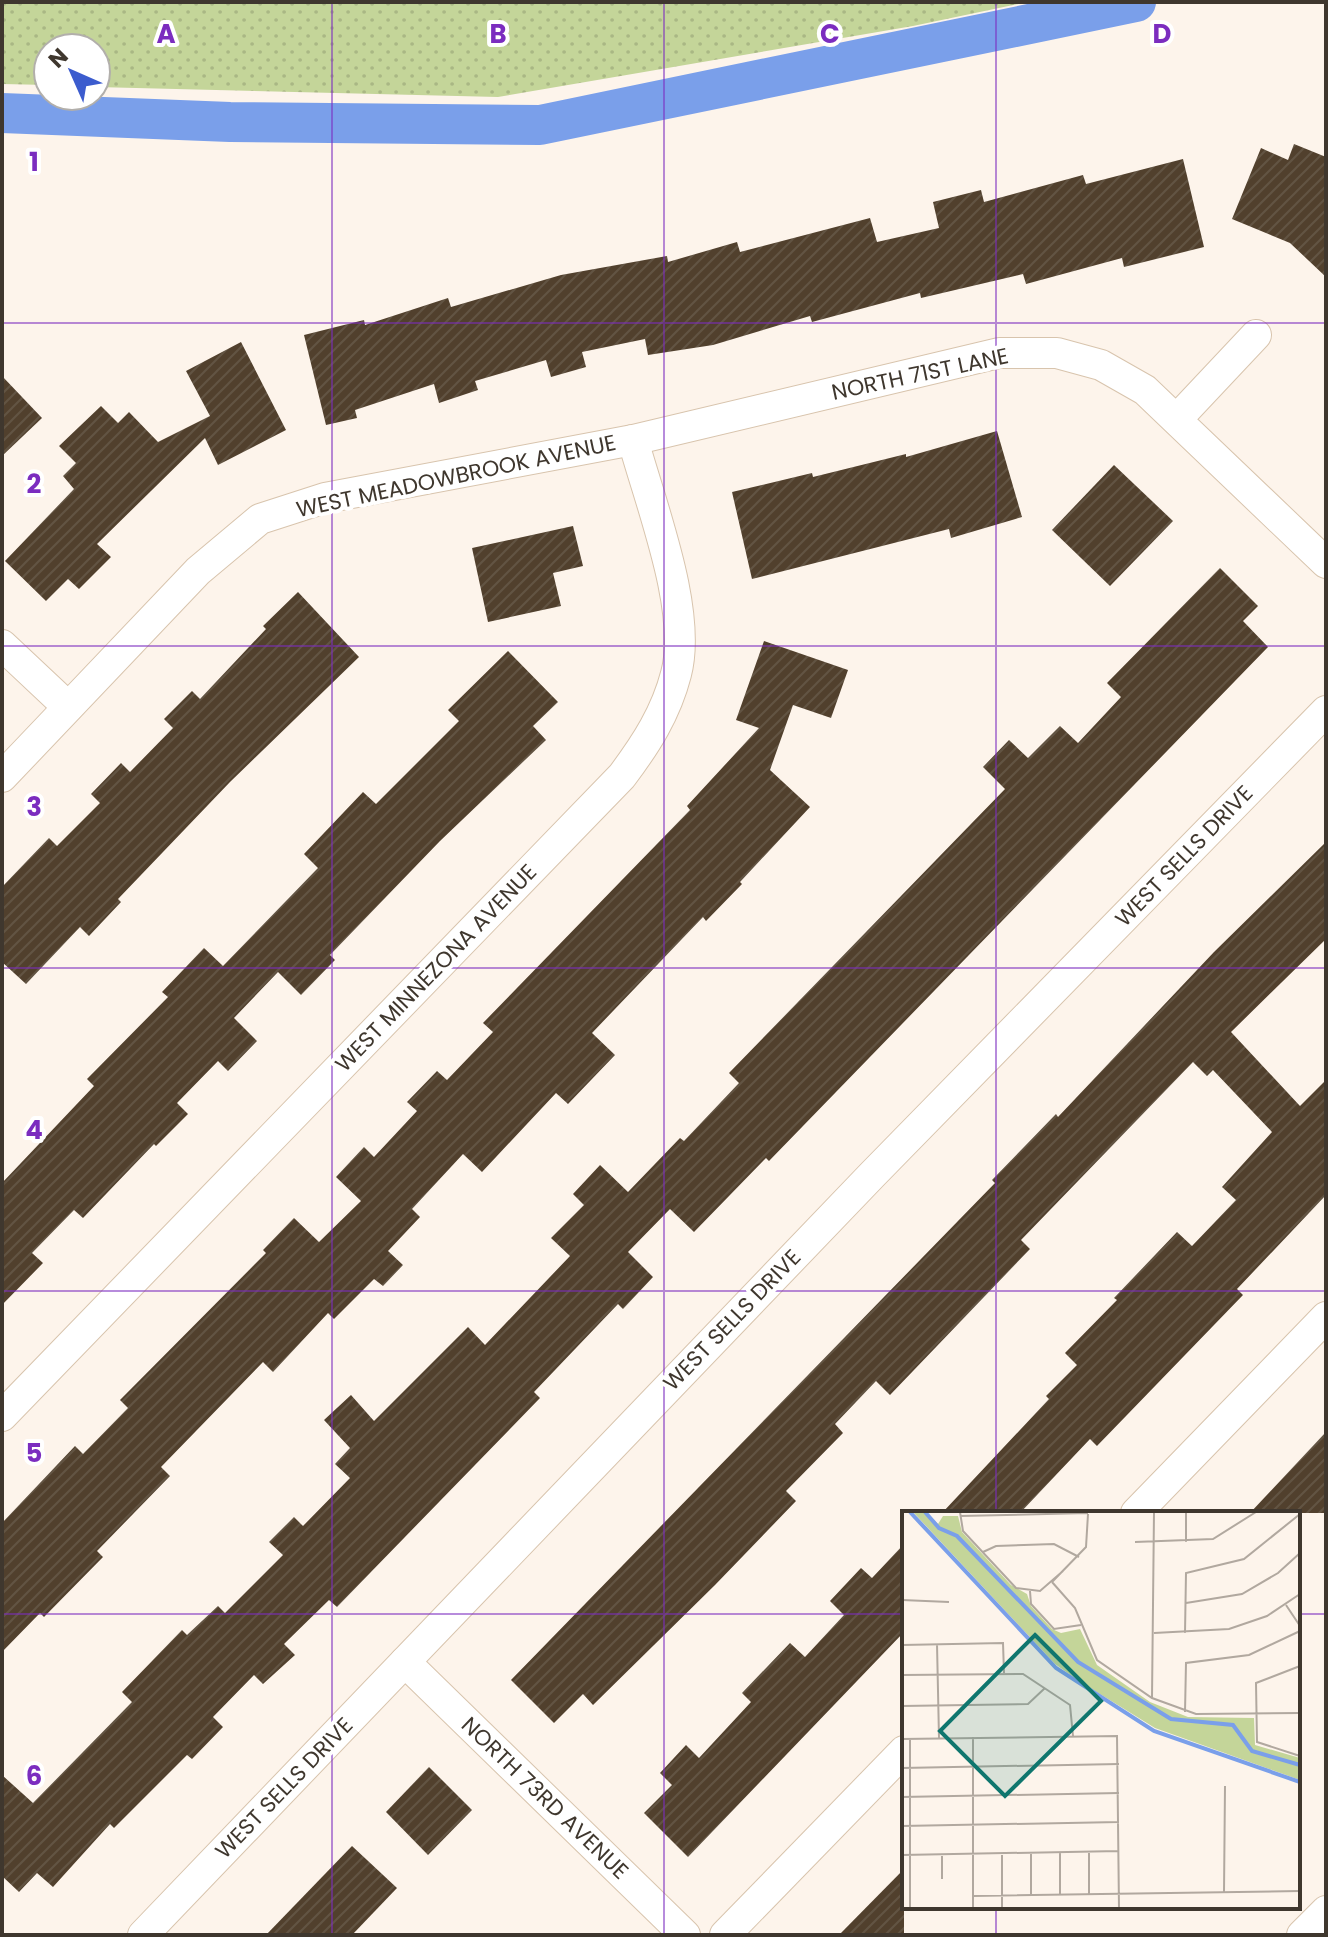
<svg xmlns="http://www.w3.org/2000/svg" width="1328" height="1937" viewBox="0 0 1328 1937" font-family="Poppins,sans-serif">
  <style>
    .park { fill: url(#park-dots) }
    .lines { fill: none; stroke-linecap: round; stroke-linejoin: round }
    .canal { stroke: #7a9fea; stroke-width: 40 }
    .building { fill: url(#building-hatch) }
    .street-casing { stroke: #d8c4ad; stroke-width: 32 }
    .street { stroke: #fff; stroke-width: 30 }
    .grid { fill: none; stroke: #7b2cbf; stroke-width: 2; stroke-opacity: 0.55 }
    .labels { text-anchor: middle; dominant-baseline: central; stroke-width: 8; stroke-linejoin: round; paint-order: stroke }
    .street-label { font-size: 22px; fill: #3f372e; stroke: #fff }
    .inset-river { fill: none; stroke: #7a9fea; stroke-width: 4 }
    .inset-road { fill: none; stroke: #b1a89f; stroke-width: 2 }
    .view { fill: #0f766e; fill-opacity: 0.15; stroke: #0f766e; stroke-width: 4 }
    .inset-edge { fill: none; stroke: #3f372e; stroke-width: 4 }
    .grid-label { font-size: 26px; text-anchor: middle; font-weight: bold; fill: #7b2cbf; stroke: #fff; stroke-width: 8; stroke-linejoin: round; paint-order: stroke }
  </style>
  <defs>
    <pattern id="park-dots" width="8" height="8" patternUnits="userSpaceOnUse" patternTransform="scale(2)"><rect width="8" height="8" fill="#c4d599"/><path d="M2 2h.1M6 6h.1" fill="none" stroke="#a9b784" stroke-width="1.8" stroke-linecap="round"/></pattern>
    <pattern id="building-hatch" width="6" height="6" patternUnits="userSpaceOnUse" patternTransform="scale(2)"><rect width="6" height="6" fill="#51402d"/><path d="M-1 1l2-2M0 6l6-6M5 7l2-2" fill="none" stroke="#625443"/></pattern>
  </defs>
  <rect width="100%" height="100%" fill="#fdf4eb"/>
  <path class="park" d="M2 2H1028L913 26 498 97 96 87V48H48V85L2 84Z"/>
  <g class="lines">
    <path class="canal" d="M2 113 230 122 540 125 1136 2"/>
  </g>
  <g class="building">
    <path d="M1294 144 1326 157V277L1290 243 1232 219 1261 148 1288 160Z"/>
    <path d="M1183 159 1204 247 1124 267 1122 258 1026 284 1023 274 921 298 920 293 812 322 810 316 713 345 648 355 645 339 582 352 586 367 551 377 546 360 475 381 478 390 439 403 434 384 355 410 357 418 326 425 304 335 364 320 365 325 448 298 451 307 561 275 667 256 668 262 737 242 740 252 870 218 877 242 939 228 933 202 981 190 984 202 1083 175 1086 184Z"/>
    <path d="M241 342 286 430 218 465 205 438 97 544 111 557 79 589 68 579 46 601 5 561 74 489 63 476 76 463 59 446 101 406 118 423 129 412 158 442 210 416 186 371Z"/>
    <path d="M2 376 42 418 2 456Z"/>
    <path d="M997 431 1022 517 951 538 949 529 752 579 732 492 812 473 813 477 906 454V457Z"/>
    <path d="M1114 465 1173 521 1110 586 1052 530Z"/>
    <path d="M573 526 583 566 553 573 561 606 488 622 472 548Z"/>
    <path d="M1220 568 1258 606 1243 621 1268 647 769 1161 766 1158 694 1232 670 1209 628 1252 653 1277 623 1309 618 1304 534 1392 540 1398 337 1607 329 1600 284 1644 295 1655 263 1684 254 1675 213 1717 223 1727 192 1759 187 1755 114 1828 110 1824 53 1887 37 1873 19 1892 2 1876V1775L33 1803 132 1702 122 1692 182 1630 187 1635 218 1606 225 1613 283 1555 269 1542 294 1517 303 1526 350 1478 335 1464 350 1448 324 1420 351 1395 374 1421 468 1327 485 1345 570 1256 551 1238 584 1205 573 1194 600 1165 628 1192 680 1138 684 1141 739 1083 729 1073 1005 789 983 767 1009 740 1028 758 1060 726 1078 743 1121 697 1107 683Z"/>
    <path d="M298 592 359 657 230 782 118 899 121 902 89 936 80 927 26 984 2 962V887L49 838 57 846 100 803 91 794 121 763 130 772 173 728 164 719 192 691 200 699 266 629 263 626Z"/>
    <path d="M764 641 848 670 831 718 793 705 770 770 810 807 740 882 742 884 706 921 703 917 592 1033 615 1055 568 1104 556 1093 482 1172 463 1154 412 1209 420 1217 388 1251 403 1265 383 1286 374 1279 334 1319 328 1313 273 1372 263 1362 161 1467 170 1476 97 1551 103 1557 44 1617 40 1613 2 1652V1523L75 1446 83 1454 128 1408 120 1400 266 1253 263 1250 294 1218 319 1242 361 1201 336 1177 364 1147 374 1157 417 1111 407 1102 437 1071 447 1080 493 1032 483 1023 690 810 687 806 759 728 736 720Z"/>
    <path d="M508 651 558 702 533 726 546 740 440 841 330 955 335 960 301 995 278 972 234 1018 257 1041 228 1071 218 1061 177 1103 188 1114 156 1146 154 1144 83 1218 74 1210 32 1253 43 1263 2 1305V1183L94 1086 87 1079 168 997 162 992 204 948 223 966 318 868 304 854 363 792 376 804 459 721 448 710Z"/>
    <path d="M1326 842V939L1231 1032 1300 1106 1326 1080V1195L1237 1289 1243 1295 1097 1446 1090 1439 1020 1513H942L1049 1399 1046 1396 1077 1365 1065 1353 1117 1300 1114 1298 1177 1232 1192 1246 1236 1200 1222 1187 1272 1132 1213 1070 1207 1076 1193 1062 1021 1240 1030 1249 890 1395 876 1381 835 1424 843 1433 786 1491 796 1501 715 1585 593 1705 583 1694 554 1723 511 1680 995 1183 992 1180 1056 1114 1058 1117 1214 952Z"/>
    <path d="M1326 1432V1513H1250Z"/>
    <path d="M904 1544V1632L688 1857 644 1813 672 1785 660 1773 686 1745 699 1758 751 1702 742 1693 790 1643 805 1657 844 1615 830 1601 861 1568 872 1578Z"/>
    <path d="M429 1767 472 1810 428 1855 386 1812Z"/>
    <path d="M352 1846 397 1888 352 1935H266Z"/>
    <path d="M904 1869V1935H839Z"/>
  </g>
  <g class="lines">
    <defs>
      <g id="street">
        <path d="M1177 419 1256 335"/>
        <path d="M2 645 68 707"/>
        <path d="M2 777 198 571 260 519 325 498 633 440 999 353H1057L1101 365 1145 390 1326 563"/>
        <path d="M2 1416 622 776C646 744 666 713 676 674 693 611 650 503 633 440"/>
        <path d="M1136 1513 1326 1317"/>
        <path d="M405 1662 685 1935"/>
        <path d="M143 1935 872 1175 1326 711"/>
        <path d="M725 1935 904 1751"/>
        <path d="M1302 1935 1326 1911"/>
      </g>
    </defs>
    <use href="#street" class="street-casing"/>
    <use href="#street" class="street"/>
  </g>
  <path class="grid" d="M332 2V1935M664 2V1935M996 2V1513M2 323H1326M2 646H1326M2 968H1326M2 1291H1326M2 1614H904M1298 1614H1326M996 1907V1935"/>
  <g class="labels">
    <g class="street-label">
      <text transform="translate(920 374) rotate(-12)">NORTH 71ST LANE</text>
      <text transform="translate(456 476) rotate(-12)">WEST MEADOWBROOK AVENUE</text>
      <text transform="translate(1184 856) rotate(-46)">WEST SELLS DRIVE</text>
      <text transform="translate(436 968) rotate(-46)">WEST MINNEZONA AVENUE</text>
      <text transform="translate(732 1320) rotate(-46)">WEST SELLS DRIVE</text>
      <text transform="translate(284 1788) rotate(-46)">WEST SELLS DRIVE</text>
      <text transform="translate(545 1798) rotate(44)">NORTH 73RD AVENUE</text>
    </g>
  </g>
  <g transform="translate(902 1511)">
    <rect width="398" height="398" fill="#fdf4eb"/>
    <path d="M11 1H24L36 13 41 5H56L60 21 109 74 125 83 129 95 150 118 159 122 178 118 195 154 248 191 286 206 352 207 353 234 398 247V269L253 217 177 170 153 153Z" fill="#c4d599"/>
    <path class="inset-river" d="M8 1 154 157 252 220 398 271M23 1 37 17 55 25 176 151 269 208 331 214 350 240 398 254"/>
    <path class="inset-road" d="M58 1 61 20 114 77 138 80 161 60M58 5 186 2M233 31 311 28 354 1M284 31V1M81 41 94 35 152 33 177 46M150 71 173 97 195 149 250 187 294 203 398 202M150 71 184 36 186 3M128 80 129 93 152 118 179 114M0 89 47 91M284 92 340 83 376 62 398 42M384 94 398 115M252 122 327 118 365 105 398 83M283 122 284 62 342 48 398 3M35 133 37 227M0 134 101 132 102 162M398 155 354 172 355 231 398 245M0 164 121 163 168 194 171 225M250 187 252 1M0 195 126 193 143 177M283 201 284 152 347 144 398 120M0 228 215 225 217 397M0 257 217 253M0 286 217 282M0 315 217 311M100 342V397M40 343V368M0 344 217 340M322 381 323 275M187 383V342M129 384V342M158 384V342M71 385 398 380M8 397V228M71 397V226"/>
    <path class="view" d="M133 124 199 190 103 285 38 220Z"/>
    <rect width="398" height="398" class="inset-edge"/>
  </g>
  <g class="grid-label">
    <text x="166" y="43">A</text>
    <text x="498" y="43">B</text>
    <text x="830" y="43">C</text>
    <text x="1162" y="43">D</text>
    <text x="34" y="171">1</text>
    <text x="34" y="493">2</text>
    <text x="34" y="816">3</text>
    <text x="34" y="1139">4</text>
    <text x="34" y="1462">5</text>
    <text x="34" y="1785">6</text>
  </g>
  <rect width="1328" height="1937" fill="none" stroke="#3f372e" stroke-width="8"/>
  <g transform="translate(72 72) rotate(315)"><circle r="38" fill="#ffffff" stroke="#b2afab" stroke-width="2"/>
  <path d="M0-6L14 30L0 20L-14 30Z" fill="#3c5cce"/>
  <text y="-12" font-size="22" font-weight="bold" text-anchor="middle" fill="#3f372e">N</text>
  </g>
</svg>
